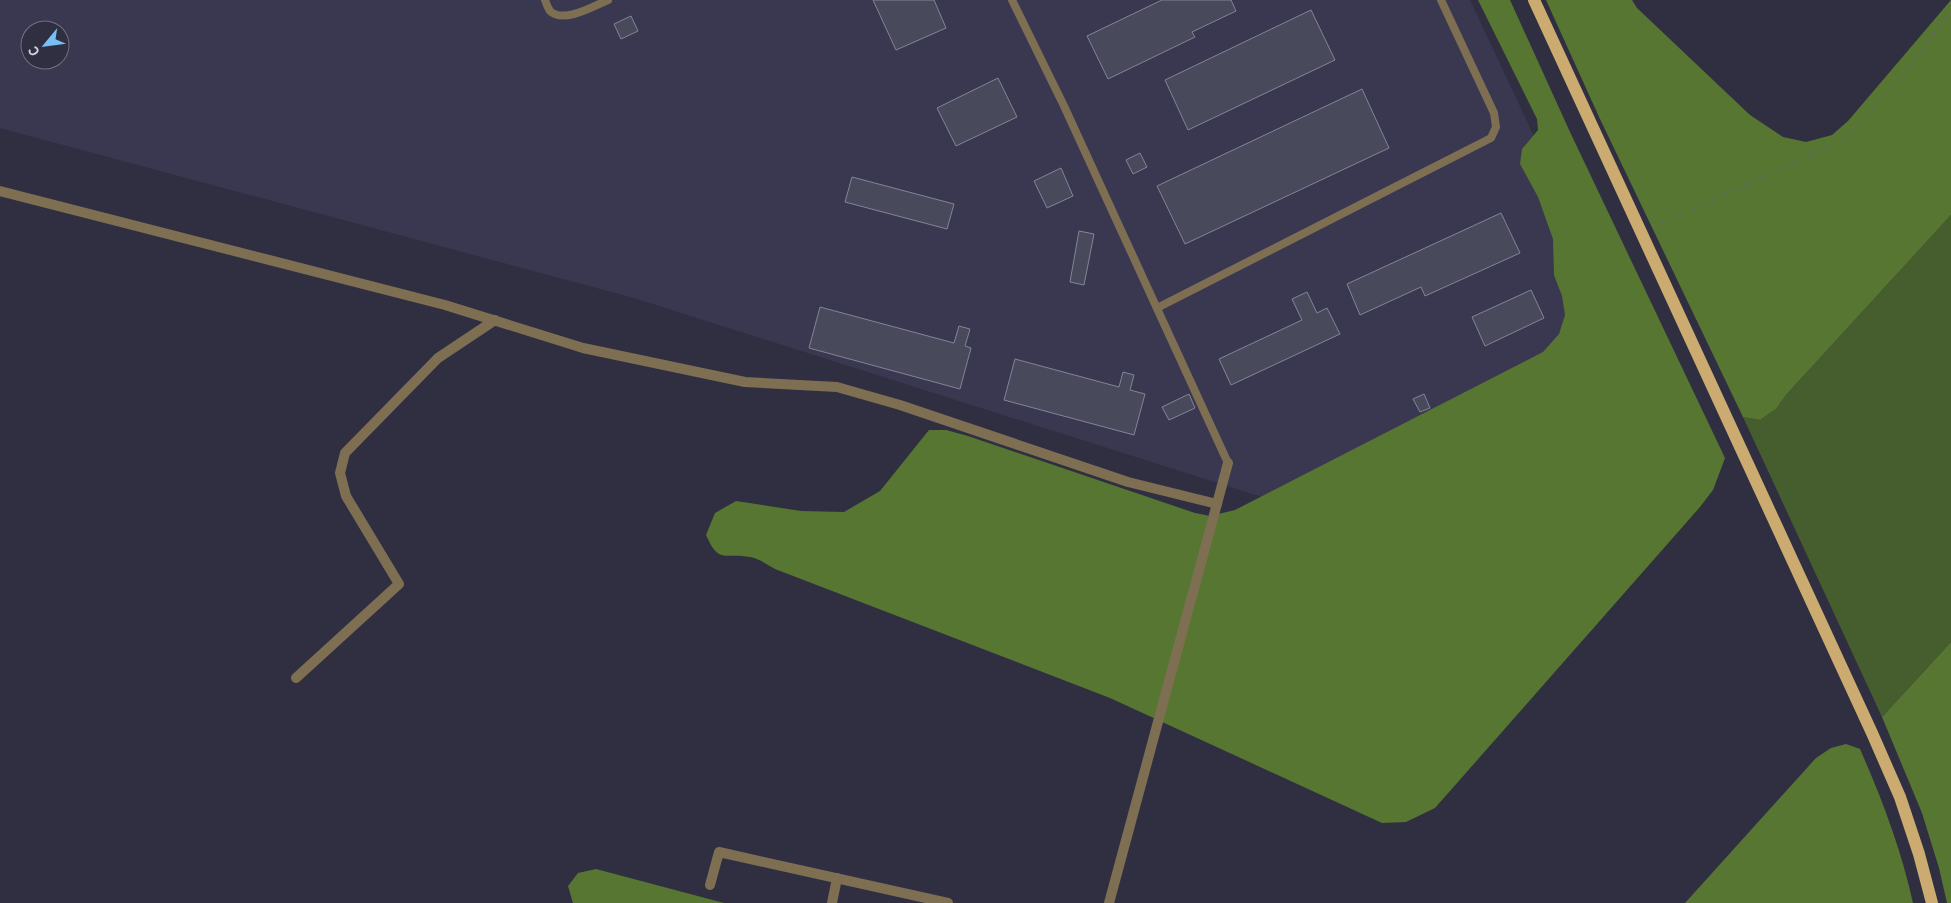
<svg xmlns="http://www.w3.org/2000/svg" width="1951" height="903" viewBox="0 0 1951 903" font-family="Overpass,sans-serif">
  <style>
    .built { fill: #393850; fill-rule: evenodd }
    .green { fill: #465d2d }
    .forest { fill: #567632 }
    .building { fill: #49495c; stroke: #848499 }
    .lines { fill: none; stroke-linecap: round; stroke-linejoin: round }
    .path { stroke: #6a6979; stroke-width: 2.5; stroke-dasharray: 1 4; stroke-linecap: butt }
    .lane { stroke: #7e6f52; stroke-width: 8 }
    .street { stroke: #7e6f52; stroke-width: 10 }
    .primary { stroke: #cbab6f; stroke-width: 12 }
  </style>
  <rect width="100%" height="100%" fill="#302f41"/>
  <path class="built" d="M0 0H1470L1631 343 1262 497 634 298 0 128ZM30 30H60V60H30Z"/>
  <path class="green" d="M1951 215V642L1882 717 1743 417 1760 420 1776 409 1786 395Z"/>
  <g class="forest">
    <path d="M1478 0H1510L1570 132 1725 458 1713 490 1700 507 1435 808 1406 822 1382 823 1110 698 775 569C768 565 758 558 750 557 725 552 719 565 706 535L715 513 736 501 801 511 844 512 880 491 929 430H946L968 436 1195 513 1210 516 1235 510 1543 352 1559 334 1565 315 1562 296 1554 275 1553 239 1538 197 1520 164 1522 149 1538 130 1537 119Z"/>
    <path d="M1546 0H1632L1637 8 1750 115 1783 137 1806 142 1832 135 1848 121 1951 0V215L1786 395 1776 409 1760 420 1743 417 1600 119Z"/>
    <path d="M1951 642V903H1947L1939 868 1922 813 1882 717Z"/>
    <path d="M1846 744 1860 749C1882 799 1901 849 1913 903H1685L1816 758 1831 748Z"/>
    <path d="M596 869 724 903H573L568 886 578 873Z"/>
  </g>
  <g class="building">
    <path d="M873 0H934L946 28 896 50Z"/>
    <path d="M1162 0H1231L1236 11 1192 32 1195 37 1108 79 1087 36Z"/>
    <path d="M1311 10 1335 60 1188 130 1165 80Z"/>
    <path d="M631 16 638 31 621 39 614 24Z"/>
    <path d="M998 78 1017 117 956 146 937 108Z"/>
    <path d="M1362 89 1389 148 1185 244 1157 186Z"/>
    <path d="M1140 153 1147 167 1133 174 1126 160Z"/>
    <path d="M1061 168 1073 196 1047 208 1034 181Z"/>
    <path d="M852 177 954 204 947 229 845 202Z"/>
    <path d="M1501 213 1520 253 1425 296 1421 287 1360 315 1347 284Z"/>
    <path d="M1079 231 1094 234 1084 285 1070 282Z"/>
    <path d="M1531 290 1544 318 1485 346 1472 317Z"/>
    <path d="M1307 292 1317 313 1327 308 1340 334 1231 385 1219 359 1302 320 1292 299Z"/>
    <path d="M820 307 954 343 959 326 970 329 965 346 971 348 960 389 809 348Z"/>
    <path d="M1015 359 1119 387 1123 372 1134 375 1130 390 1145 394 1134 435 1004 400Z"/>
    <path d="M1189 394 1195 408 1169 420 1162 407Z"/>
    <path d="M1424 394 1430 408 1420 412 1413 399Z"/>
  </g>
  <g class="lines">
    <path class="path" d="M1653 227 1843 140 1876 107 1951 12"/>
    <g class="lane">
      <path d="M545 0C546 3 548 8 550 11 563 24 594 6 608 0"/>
      <path d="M1012 0 1064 106 1228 463"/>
      <path d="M1157 308 1491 138 1496 127 1494 113 1441 0"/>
    </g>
    <g class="street">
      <path d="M0 191 445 305 583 348 745 382 837 387 900 405 1128 482 1217 504"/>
      <path d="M296 678 399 584 346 496 340 473 345 453 438 358 495 320"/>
      <path d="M710 885 719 852 948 903"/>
      <path d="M832 903 837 878"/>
      <path d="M1109 903 1228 463"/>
    </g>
    <path class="primary" d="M1534 0 1872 733 1900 797 1919 854 1932 903"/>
  </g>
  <g transform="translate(45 45) rotate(241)"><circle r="24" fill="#302f41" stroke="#717180"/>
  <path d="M0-4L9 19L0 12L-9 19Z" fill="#77bff7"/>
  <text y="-8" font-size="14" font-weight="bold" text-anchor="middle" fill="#d3d3de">С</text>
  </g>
</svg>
